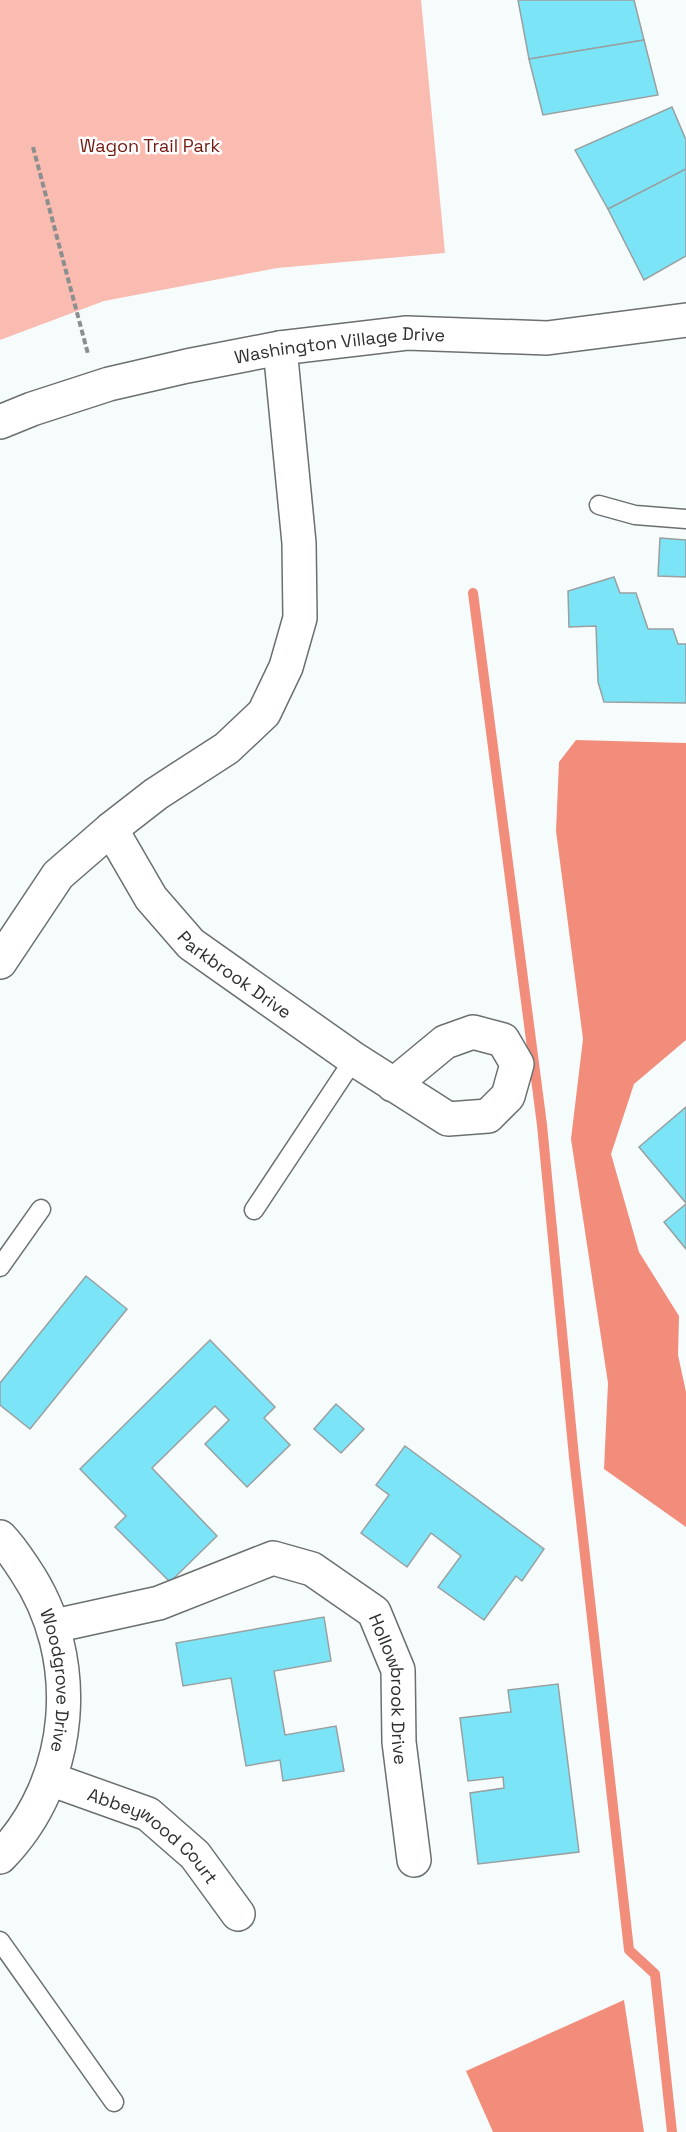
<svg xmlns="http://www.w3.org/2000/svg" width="686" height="2132" viewBox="0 0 686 2132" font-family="'Space Grotesk',sans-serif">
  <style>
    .green { fill: #fabbb0 }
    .water { fill: #f28d7c }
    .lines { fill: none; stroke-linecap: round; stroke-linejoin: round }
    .stream { stroke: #f28d7c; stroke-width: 10 }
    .building { fill: #7be5f7; stroke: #9a9fa0; stroke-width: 1.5 }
    .lane-casing { stroke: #6b6f70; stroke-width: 21 }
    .street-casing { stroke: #6b6f70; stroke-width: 36 }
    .path { stroke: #8b8f8f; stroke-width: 4; stroke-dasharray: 6 3; stroke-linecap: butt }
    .lane { stroke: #fff; stroke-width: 18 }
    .street { stroke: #fff; stroke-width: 33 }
    .labels { text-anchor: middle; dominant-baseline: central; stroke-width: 5; stroke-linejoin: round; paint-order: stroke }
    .park-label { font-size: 18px; fill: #731910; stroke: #fff }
    .street-label { font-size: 18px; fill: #2f3131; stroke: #fff }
  </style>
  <rect width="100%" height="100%" fill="#f6fbfc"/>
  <path class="green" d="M0 0H421L445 253 277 268 104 301 0 340Z"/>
  <g class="water">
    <path d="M576 740 686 743V1040L634 1084 611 1154 639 1252 679 1316 678 1355 686 1392V1527L604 1469 608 1383 571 1139 583 1039 556 831 559 762Z"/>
    <path d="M624 2000 644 2132H493L466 2071Z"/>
  </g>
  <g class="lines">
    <path class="stream" d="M473 593 542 1125 574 1457 629 1950 655 1974 672 2132"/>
  </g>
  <g class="building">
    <path d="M518 0H634L644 40 529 59Z"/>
    <path d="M644 40 658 95 543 115 529 59Z"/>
    <path d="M672 107 686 140V169L608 209 575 150Z"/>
    <path d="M686 169V256L644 280 608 209Z"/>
    <path d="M660 538 686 540V577L658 576Z"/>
    <path d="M614 577 620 593H636L648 629H673L678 644H686V703L604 702 598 682 596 626 569 627 568 591Z"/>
    <path d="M686 1107V1203L639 1147Z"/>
    <path d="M686 1204V1249L664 1222Z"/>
    <path d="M86 1276 127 1309 30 1429 0 1405V1383Z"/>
    <path d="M210 1340 275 1407 264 1418 290 1445 247 1487 205 1444 229 1420 215 1406 152 1468 217 1536 170 1582 115 1527 126 1516 80 1469Z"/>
    <path d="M336 1404 364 1429 341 1453 314 1429Z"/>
    <path d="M405 1446 544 1549 522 1581 516 1576 484 1620 438 1587 461 1556 431 1533 407 1567 361 1533 389 1495 376 1485Z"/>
    <path d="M324 1617 331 1661 274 1671 285 1735 336 1726 344 1771 283 1781 280 1760 246 1766 231 1678 183 1686 176 1643Z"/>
    <path d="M558 1684 579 1852 478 1864 470 1793 504 1788 503 1777 468 1781 460 1718 511 1712 508 1690Z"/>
  </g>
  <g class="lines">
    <defs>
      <g id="lane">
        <path d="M599 505 635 515 686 519"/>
        <path d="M254 1210 354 1059"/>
        <path d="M0 1267 41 1209"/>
        <path d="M0 1941 114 2102"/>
      </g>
      <g id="street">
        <path id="s1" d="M0 422 32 409 109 384 187 366 280 348 407 333 547 338 686 320"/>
        <path id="s2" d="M111 829 151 898 191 944 354 1059 448 1119 488 1116 508 1096 517 1064 503 1040 473 1032 445 1042 393 1085"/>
        <path d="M0 962 58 875 111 829 156 794 227 748 264 713 286 667 300 618 299 543 280 348"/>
        <path id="s3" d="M0 1537C10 1547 17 1558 25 1570 84 1657 75 1781 0 1857"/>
        <path id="s4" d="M54 1626 159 1603 273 1558 312 1569 374 1612 398 1670 399 1742 414 1860"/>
        <path id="s5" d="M50 1779 148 1814 195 1855 238 1914"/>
      </g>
    </defs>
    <use href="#lane" class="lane-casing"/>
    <use href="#street" class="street-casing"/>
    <path class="path" d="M33 147 88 354"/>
    <use href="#lane" class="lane"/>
    <use href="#street" class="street"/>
  </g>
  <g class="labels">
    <g class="park-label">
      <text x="150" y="145">Wagon Trail Park</text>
    </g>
    <g class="street-label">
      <text stroke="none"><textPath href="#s1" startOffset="350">Washington Village Drive</textPath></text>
      <text stroke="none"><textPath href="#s2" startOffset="194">Parkbrook Drive</textPath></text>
      <text stroke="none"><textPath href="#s3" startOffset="159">Woodgrove Drive</textPath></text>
      <text stroke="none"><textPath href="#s4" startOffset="426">Hollowbrook Drive</textPath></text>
      <text stroke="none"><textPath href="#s5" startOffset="120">Abbeywood Court</textPath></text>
    </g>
  </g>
</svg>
